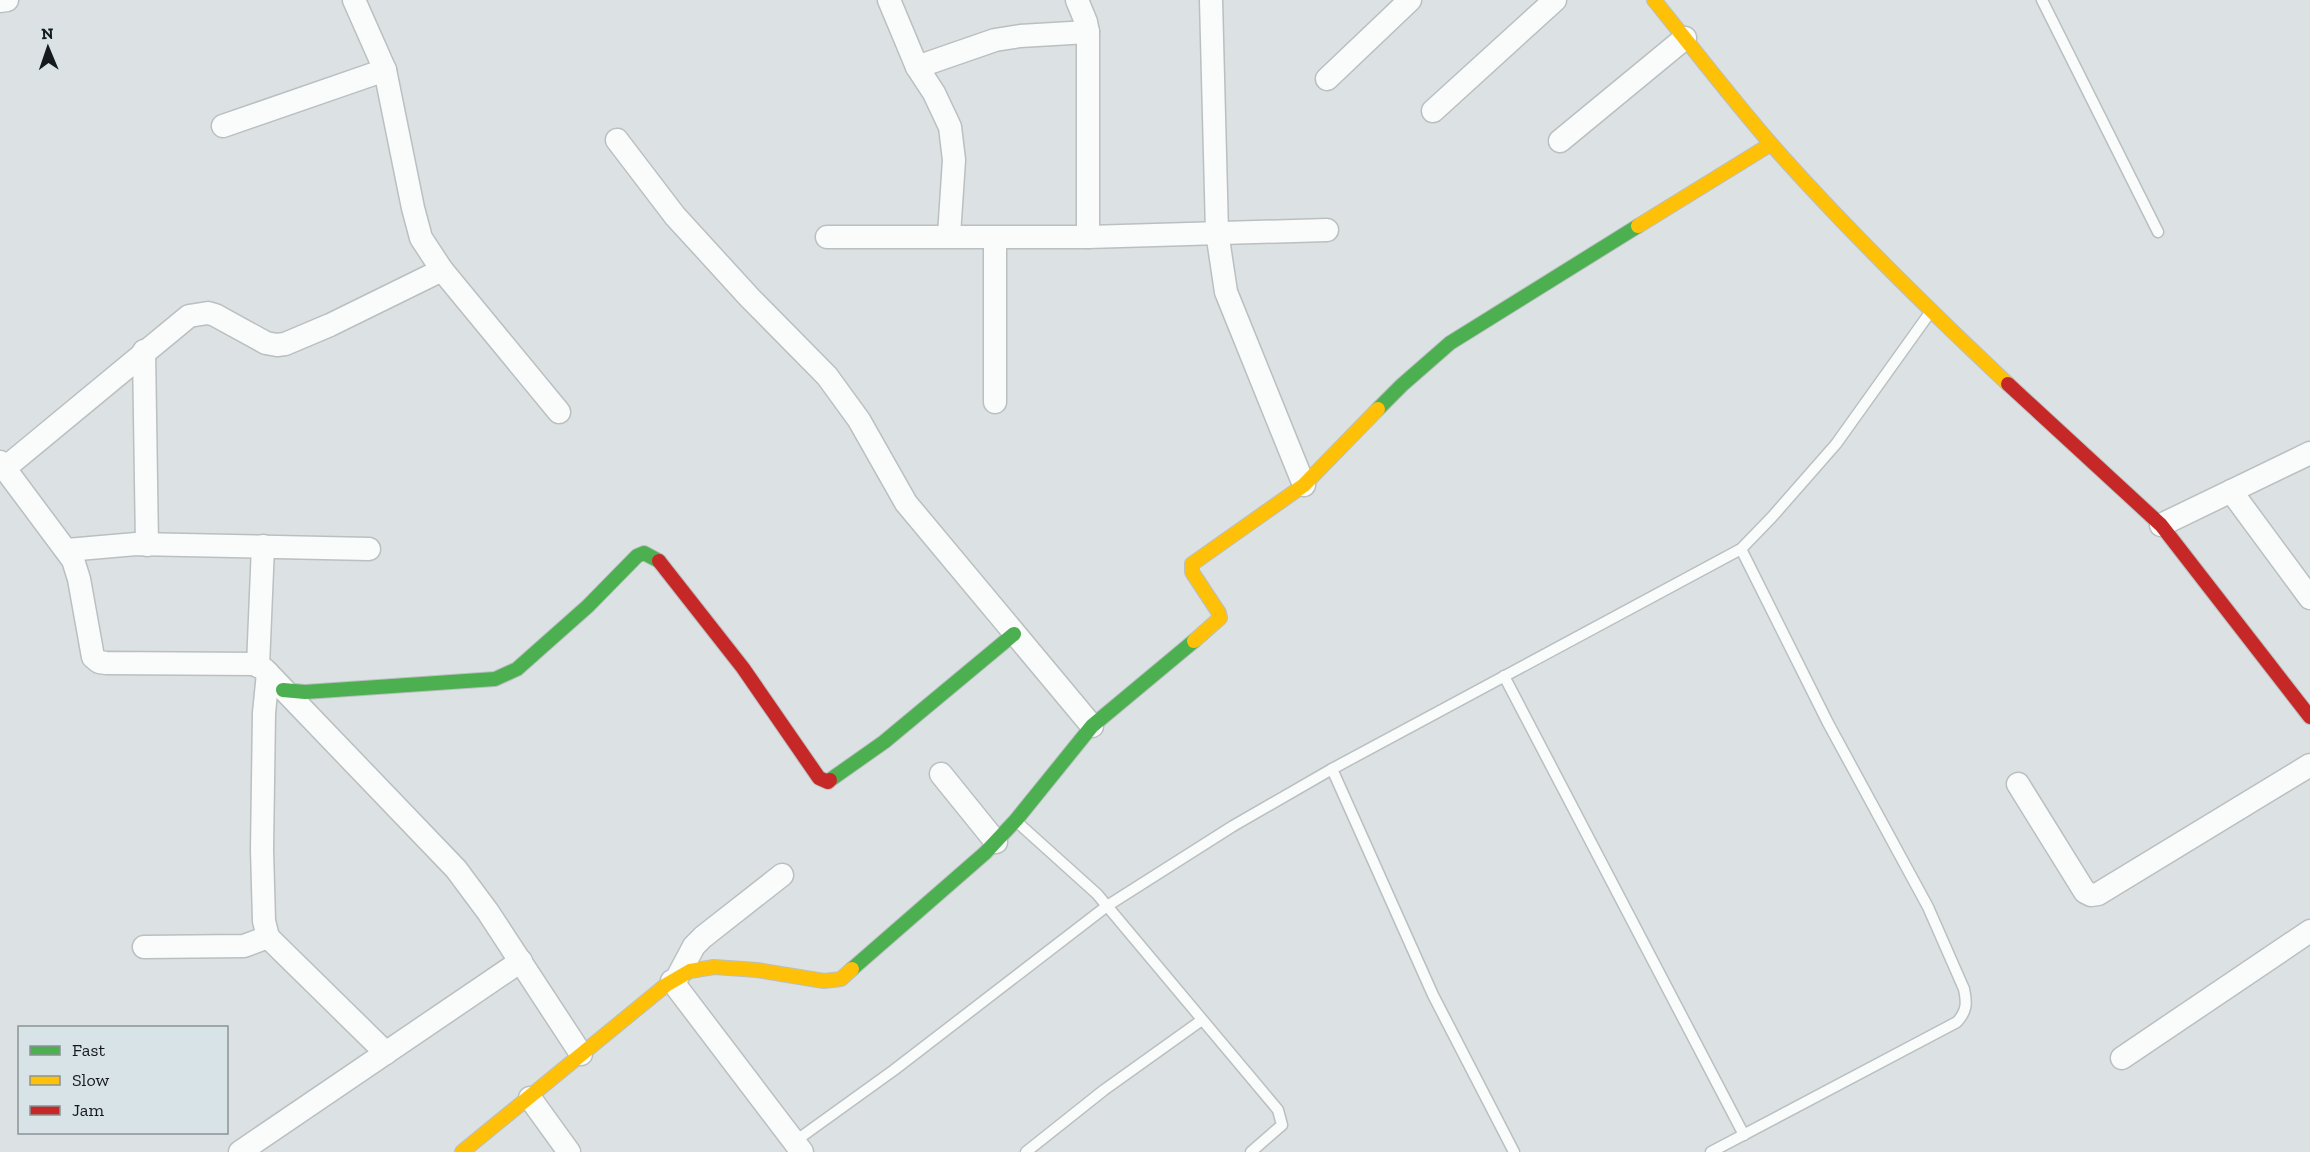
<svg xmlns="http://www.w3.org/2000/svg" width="2310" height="1152" viewBox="0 0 2310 1152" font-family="'Zilla Slab',serif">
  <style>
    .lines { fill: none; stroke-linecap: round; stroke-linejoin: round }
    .lane-casing { stroke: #babfc0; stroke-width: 13 }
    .street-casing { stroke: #babfc0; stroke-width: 25 }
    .fast-casing { stroke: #babfc0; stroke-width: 16 }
    .slow-casing { stroke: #babfc0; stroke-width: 16 }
    .jam-casing { stroke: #babfc0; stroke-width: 16 }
    .lane { stroke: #fafbfb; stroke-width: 10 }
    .street { stroke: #fafbfb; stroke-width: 22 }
    .fast { stroke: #4caf50; stroke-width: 14 }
    .slow { stroke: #ffc107; stroke-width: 14 }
    .jam { stroke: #c62828; stroke-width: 14 }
  </style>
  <rect width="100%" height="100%" fill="#dce2e4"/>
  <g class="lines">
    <defs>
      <g id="lane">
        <path d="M2042 0 2158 232"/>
        <path d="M1504 676 1744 1135"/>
        <path d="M1332 769 1433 995 1514 1152"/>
        <path d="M1017 822 1097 894 1278 1110 1282 1125 1251 1152"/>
        <path d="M794 1142 894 1070 1107 906 1233 826 1332 769 1741 549 1772 517 1836 444 1929 314"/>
        <path d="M1026 1152 1104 1090 1202 1020"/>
        <path d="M1711 1152 1957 1022C1967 1011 1967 1003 1964 989L1928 907 1828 723 1741 549"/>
      </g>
      <g id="street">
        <path d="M354 0 385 70 413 208 421 238 442 270 559 412"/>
        <path d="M889 0 917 67 934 93 950 127 954 160 949 235"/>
        <path d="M1077 0 1086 22 1088 32V237"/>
        <path d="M1211 0 1217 232 1226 292 1304 485"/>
        <path d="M0 1 7 0"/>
        <path d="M917 67 995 40 1020 36 1088 32"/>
        <path d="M1327 79 1410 0"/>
        <path d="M1433 111 1555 0"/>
        <path d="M223 126 385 70"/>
        <path d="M617 140 675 216 750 298 827 376 859 420 906 503 1092 726"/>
        <path d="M1560 141 1685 38"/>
        <path d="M827 237H1088L1327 230"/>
        <path d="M995 238V402"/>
        <path d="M144 351 147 545"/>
        <path d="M0 462 73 560 79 579 93 657 99 662 106 663 255 664 265 670 456 869 488 912 581 1054"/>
        <path d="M5 468 189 316 208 313 215 315 266 343 277 345 285 344 330 325 442 270"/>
        <path d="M2231 491 2310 598"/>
        <path d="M2161 525 2310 453"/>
        <path d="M67 550 136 544 369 549"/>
        <path d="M258 666 263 546"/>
        <path d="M268 673 264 713 262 850 264 921 268 937 275 944 386 1053"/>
        <path d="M941 774 996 842"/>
        <path d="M2018 784 2085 892 2091 895 2098 894 2310 765"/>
        <path d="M144 947 244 946 268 937"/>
        <path d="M677 978 694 946 703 937 782 875"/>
        <path d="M672 981 802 1152"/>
        <path d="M2122 1058 2310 931"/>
        <path d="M530 1098 569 1152"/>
        <path d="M240 1152 521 961"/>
      </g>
      <g id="fast">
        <path d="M1378 409 1402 385 1450 343 1638 226"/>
        <path d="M283 690 305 692 495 679 517 669 588 606 637 556 644 553 659 561"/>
        <path d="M830 780 884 742 1014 634"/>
        <path d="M852 969 985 853 1016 820 1092 726 1194 641"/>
      </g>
      <g id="slow">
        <path d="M1654 0C1693 48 1731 98 1772 145 1846 229 1926 307 2008 384"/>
        <path d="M1638 226 1771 144"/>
        <path d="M1194 641 1220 618 1219 613 1192 572V564L1304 485 1378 409"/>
        <path d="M462 1152 666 985 690 971 714 967 757 970 824 981 841 979 852 969"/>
      </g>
      <g id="jam">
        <path d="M2008 384 2161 525 2310 717"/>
        <path d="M659 561 743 668 819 778 828 782 830 780"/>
      </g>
    </defs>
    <use href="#lane" class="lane-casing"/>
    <use href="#street" class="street-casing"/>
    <use href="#fast" class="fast-casing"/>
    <use href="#slow" class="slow-casing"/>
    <use href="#jam" class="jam-casing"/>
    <use href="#lane" class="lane"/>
    <use href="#street" class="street"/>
    <use href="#fast" class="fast"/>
    <use href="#slow" class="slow"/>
    <use href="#jam" class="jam"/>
  </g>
  <rect x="18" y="1026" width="210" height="108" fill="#d8e3e7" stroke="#8a9396" stroke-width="1.5"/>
  <rect x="30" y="1046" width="30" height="9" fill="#4caf50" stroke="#8a9396" stroke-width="1.5"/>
  <text x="72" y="1056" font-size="18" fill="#161a1c">Fast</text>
  <rect x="30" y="1076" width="30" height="9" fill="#ffc107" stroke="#8a9396" stroke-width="1.5"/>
  <text x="72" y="1086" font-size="18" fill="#161a1c">Slow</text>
  <rect x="30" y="1106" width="30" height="9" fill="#c62828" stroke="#8a9396" stroke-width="1.5"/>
  <text x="72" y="1116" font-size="18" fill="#161a1c">Jam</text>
  <g transform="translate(48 48) rotate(358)" stroke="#d8e3e7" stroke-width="4.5" paint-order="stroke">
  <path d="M0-4.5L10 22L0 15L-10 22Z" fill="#161a1c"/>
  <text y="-9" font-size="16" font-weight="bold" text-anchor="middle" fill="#161a1c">N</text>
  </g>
</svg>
